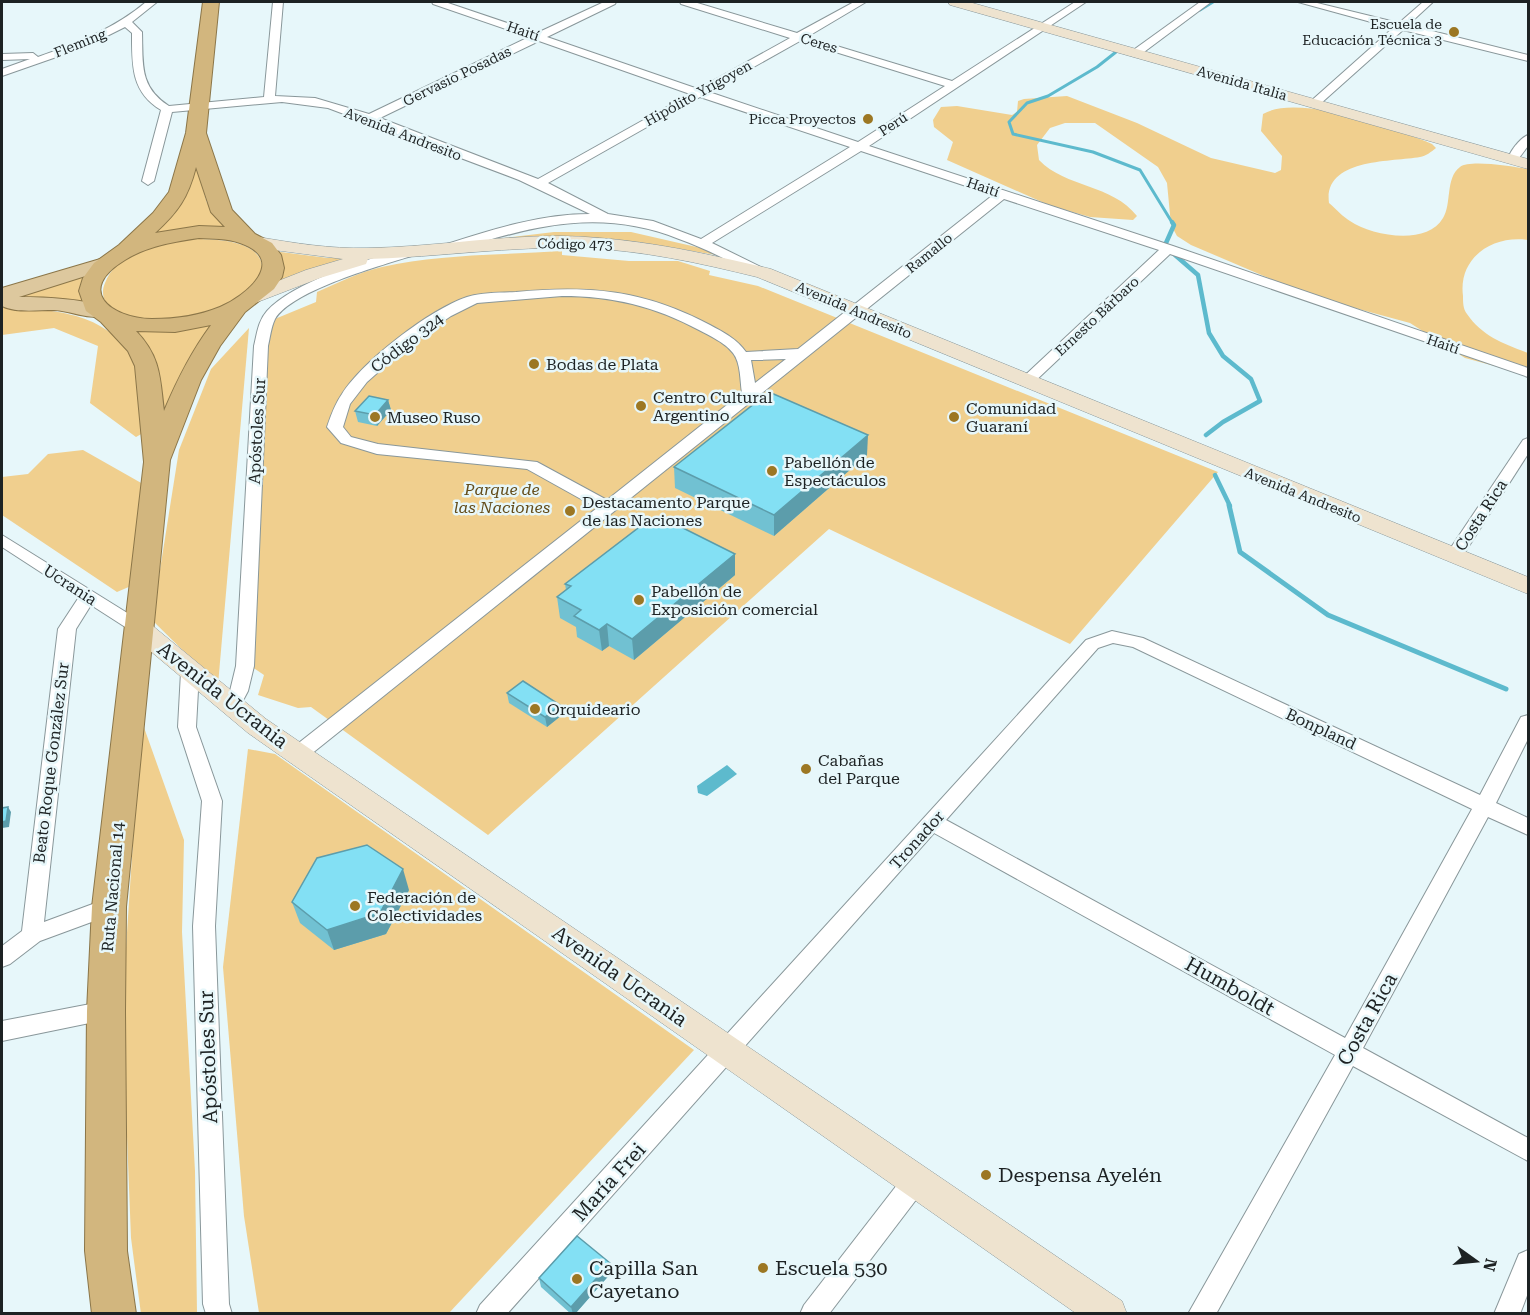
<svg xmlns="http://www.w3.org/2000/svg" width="1530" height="1315" viewBox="0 0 1530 1315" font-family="'Roboto Serif',serif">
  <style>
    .green { fill: #f0cf8e }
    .water { fill: #5dbacd }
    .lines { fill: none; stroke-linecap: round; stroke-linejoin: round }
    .stream-far2 { stroke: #5dbacd; stroke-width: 3 }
    .stream-far1 { stroke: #5dbacd; stroke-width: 4.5 }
    .stream { stroke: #5dbacd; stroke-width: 5 }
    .minor-casing { stroke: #89979a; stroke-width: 2 }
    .secondary-casing { stroke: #89979a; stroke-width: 1 }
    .primary-casing { stroke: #8b7649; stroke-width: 2 }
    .trunk-casing { stroke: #8b7649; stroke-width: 2 }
    .minor { fill: #fff; fill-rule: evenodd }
    .secondary { fill: #eee3cf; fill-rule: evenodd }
    .primary { fill: #ddc89e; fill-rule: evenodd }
    .trunk { fill: #d2b67e; fill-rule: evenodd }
    .wall { fill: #71c1d2 }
    .shaded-wall { fill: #5c9dab }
    .building { fill: #83e0f4; stroke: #5c9dab; stroke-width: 1.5 }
    .poi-dot { fill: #9c7723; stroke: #e7f7fa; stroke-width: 2 }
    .labels { text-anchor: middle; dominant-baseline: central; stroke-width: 5; stroke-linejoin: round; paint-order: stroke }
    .far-poi-label { font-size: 14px; fill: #1d2223; stroke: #e7f7fa; text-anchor: end }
    .far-street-label { font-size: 14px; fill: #1d2223; stroke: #e7f7fa }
    .street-label { font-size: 16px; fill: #1d2223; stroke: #e7f7fa }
    .poi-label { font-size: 16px; fill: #1d2223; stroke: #e7f7fa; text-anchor: start }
    .park-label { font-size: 16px; font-style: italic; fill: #634c1a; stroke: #e7f7fa }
    .near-street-label { font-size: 20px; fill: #1d2223; stroke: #e7f7fa }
    .near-poi-label { font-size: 20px; fill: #1d2223; stroke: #e7f7fa; text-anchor: start }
  </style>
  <rect width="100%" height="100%" fill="#e7f7fa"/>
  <g class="green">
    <path d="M1067 96 1137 123 1211 158 1275 173 1281 170 1282 156 1261 131 1263 114C1298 93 1397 129 1432 144L1436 148C1431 152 1426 156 1420 157 1392 162 1323 158 1329 203 1336 209 1343 217 1350 221 1372 236 1427 246 1443 218 1452 204 1445 178 1460 167 1470 159 1515 167 1528 169V240C1492 235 1458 258 1463 296 1463 302 1463 309 1467 314 1482 336 1504 344 1528 353V375L1465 358 1410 323 1329 301 1292 288 1191 245 1177 236 1171 225 1167 183 1158 167 1095 123H1065L1050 128 1037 145 1039 160C1066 188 1112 184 1137 216L1133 220 1090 217 1051 206 947 160 953 142 934 127 933 120 941 107 957 106 1012 115 1017 112 1018 101 1024 99Z"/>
    <path d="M195 162 207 203 232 232 140 242Z"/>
    <path d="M554 232H631L727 254 722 256 638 242 556 237 503 238Z"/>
    <path d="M195 239C215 239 264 240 262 270 261 279 255 288 248 292 237 298 227 305 216 310 192 322 125 326 107 304 102 297 102 290 105 283 117 250 165 243 195 239Z"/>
    <path d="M273 251 328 258 350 257 275 287Z"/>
    <path d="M562 251V255L629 261H678L710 271 709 275 758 286 1218 472 1070 644 829 529 488 835 311 707 298 708 258 695 264 675 249 665 270 321 316 302 317 292C338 283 359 272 382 267 440 254 502 255 562 251Z"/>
    <path d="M94 271 87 306 48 300 2 299Z"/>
    <path d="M2 308C54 309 113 312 137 367 143 380 144 416 145 432L136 437 90 403 98 346 54 328 2 335Z"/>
    <path d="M225 319 163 425 157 364 130 329Z"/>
    <path d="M249 328 218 685 152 620 179 450 211 369Z"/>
    <path d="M83 450 143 484 131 586 117 592 2 515V477L28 474 48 454Z"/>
    <path d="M141 719 184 840 182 932 195 1171 197 1313 141 1314 131 1238 122 1009Z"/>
    <path d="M248 749 275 754 694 1050 449 1313H259L244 1216 223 967Z"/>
  </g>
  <path class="water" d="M727 765 737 774 707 796 698 793 697 786Z"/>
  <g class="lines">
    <g class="stream-far2">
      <path d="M1200 10 1213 2"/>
      <path d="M1116 52 1097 67 1048 96 1027 103 1009 122 1013 134 1093 152 1140 170 1173 224"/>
    </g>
    <g class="stream-far1">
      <path d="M1166 243 1174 225 1172 222"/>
      <path d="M1175 255 1198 275 1209 333 1223 356 1251 379 1260 401 1223 422 1206 435"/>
      <path d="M1215 475 1230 506"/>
    </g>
    <path class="stream" d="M1229 505 1240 552 1328 615 1506 689"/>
    <defs>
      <g id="minor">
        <path d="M146 2H157L132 22 142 32C143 64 139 87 169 106L264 97 273 2H283L275 96 315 98 369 114 529 37 433 4 432 2H445L537 33 604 2H616L615 4 547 37 698 89 790 38 681 4 680 2H694L797 33 854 2H866L807 37 952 81 1075 2H1086L869 146 1173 246 1528 368V377L1170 254 1031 385H1021L1019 382 1021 379 1159 250 1004 199 305 759 298 761 291 759 288 754 291 749 597 508 527 469 377 454 341 443 327 427C331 415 335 404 342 394 363 361 429 310 467 297 483 292 500 293 516 292 590 285 644 290 710 325 723 332 737 339 746 352L798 349 993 195 861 151 712 243 767 270 769 273 767 276 762 277C751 274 740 267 729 261 713 253 696 245 679 239 602 208 533 225 457 250H447L445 247 447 244C493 229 541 214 590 214L519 180 328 108 282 102 172 112 154 181 148 185 142 181 161 110C131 92 132 65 132 33L125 27 85 47 2 76V69L30 59 2 60V54L33 53 38 57C77 43 114 29 146 2ZM539 41 690 94 538 179 380 118ZM800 41 945 86 858 142 709 92ZM700 97 850 147 701 239 653 221 608 214 548 183ZM562 296C612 296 654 306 699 330 710 336 724 342 733 353 741 363 740 381 742 393L607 500 537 462 378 444 351 437 343 427 350 404 367 382 411 343 451 316 477 303ZM786 359 755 383 751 360Z"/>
        <path d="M1200 2H1211L1140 55H1132V51Z"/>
        <path d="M1298 2H1313L1399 23 1423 2H1433L1408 25 1528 55V61L1403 30 1319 105H1311V101L1393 28Z"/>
        <path d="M1528 135V146L1516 162H1508C1507 154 1520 138 1528 135Z"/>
        <path d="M416 246 421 247 423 250 421 253C387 264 293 289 275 319 271 327 270 338 268 346L254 666 248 691 238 710 231 712 224 710 222 705 230 691 236 666 254 346C257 334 258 321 267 311 294 281 376 256 416 246Z"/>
        <path d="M1528 438V454L1460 560H1448L1446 556 1448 552 1523 440Z"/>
        <path d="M2 535 145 624 148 628 145 632H133L91 605 76 629 44 922 109 898 116 901 119 907 116 913 40 941 10 964 2 967V946L22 931 58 629 79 597 2 547Z"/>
        <path d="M1112 631 1143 638 1480 795 1521 717 1528 715V739L1496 803 1528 818V835L1488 817 1363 1048 1528 1138V1161L1353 1066 1216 1314H1188L1335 1055 934 833 507 1314H476L480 1305 1086 640ZM1113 643 1133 647 1472 809 1345 1038 946 820 1098 648Z"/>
        <path d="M190 666 196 667 199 672 196 727 222 801 215 926 229 1304 232 1314H206L203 1304 193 926 202 801 178 727 181 672 184 667Z"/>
        <path d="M106 1001 114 1004 117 1011 114 1018 2 1041V1021Z"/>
        <path d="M916 1168 925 1172 928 1180 925 1188 829 1314H800L804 1305 907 1172Z"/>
        <path d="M1528 1250V1293L1520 1314H1494L1519 1254Z"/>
      </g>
      <g id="secondary">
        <path d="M948 2H969L1528 159V169L950 5Z"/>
        <path d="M258 237C294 243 330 249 367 248 431 247 495 236 559 236 631 237 701 252 771 269L1528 577V594L757 277C700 263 641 250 582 248 511 246 439 257 368 259L366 264 320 278 255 303 248 301 245 297 248 293 306 270 343 259 251 247 249 243 251 239Z"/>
        <path d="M139 619 148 622 266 719 1122 1301 1127 1314H1077L248 733 130 634 127 628 130 622Z"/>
      </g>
      <path id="primary" d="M107 257 114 259 117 263 114 267 19 297C49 297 77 299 106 306L109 311 106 316C89 320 71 311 54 310 37 310 16 313 2 306V288Z"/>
      <path id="trunk" d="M203 2H219L206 133 232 210 255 234 272 243 281 255 284 268 282 277 274 289 245 312 220 346 201 380 170 460 126 907 125 1011 127 1251 136 1314H92L85 1251 87 1011 92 907 144 462 135 366 128 351 101 322 86 311 79 291 83 278 94 263 119 245 153 213 169 192 186 133ZM196 167 211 212 225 227 199 226 155 233C178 212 188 198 196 167ZM199 238C212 239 227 238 240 243 289 260 246 296 220 307 198 316 176 319 152 319 110 318 75 290 125 260 147 246 173 242 199 238ZM211 325C191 352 177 380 164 411 160 378 161 357 136 331L175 332Z"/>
    </defs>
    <use href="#minor" class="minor-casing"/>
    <use href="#secondary" class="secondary-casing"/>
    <use href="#primary" class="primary-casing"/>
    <use href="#trunk" class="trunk-casing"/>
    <use href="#minor" class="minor"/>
    <use href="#secondary" class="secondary"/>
    <use href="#primary" class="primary"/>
    <use href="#trunk" class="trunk"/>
  </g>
  <g class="wall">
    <path d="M388 400 391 410 377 426 358 422 355 411Z"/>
    <path d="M867 455 774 536 675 488 674 467Z"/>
    <path d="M735 554V575L634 660 609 646 602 651 577 637 576 627 560 618 557 597 566 590 565 584Z"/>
    <path d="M507 693 562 715 547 727 509 703Z"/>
    <path d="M409 890 386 934 334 950 300 923 292 902Z"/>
    <path d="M612 1272 575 1314H571L541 1287 539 1278Z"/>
  </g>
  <g class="shaded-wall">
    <path d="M388 400 391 410 377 426 375 415Z"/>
    <path d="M868 435 867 455 774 536V515Z"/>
    <path d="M735 554V575L634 660 632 639Z"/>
    <path d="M607 624 609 646 602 651 599 630Z"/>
    <path d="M560 705 562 715 547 727 545 717Z"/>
    <path d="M8 807 11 812 9 827 2 828V822Z"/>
    <path d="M403 869 409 890 386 934 334 950 327 930Z"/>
    <path d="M610 1263 612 1272 575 1314H573L571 1307Z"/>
  </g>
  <g class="building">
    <path d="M769 392 868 435 774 515 674 467Z"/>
    <path d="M369 396 388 400 375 415 355 411Z"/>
    <path d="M661 517 735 554 632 639 607 624 599 630 574 616 581 610 557 597 571 586 565 584 650 519 654 521Z"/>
    <path d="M523 681 560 705 545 717 507 693Z"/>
    <path d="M8 807 6 821 2 822V808Z"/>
    <path d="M367 845 403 869 380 913 327 930 292 902 317 858Z"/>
    <path d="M577 1236 610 1263 571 1307 539 1278Z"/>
  </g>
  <g class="poi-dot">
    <circle cx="1454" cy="32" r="6"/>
    <circle cx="868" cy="119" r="6"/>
    <circle cx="534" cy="364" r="6"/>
    <circle cx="641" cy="406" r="6"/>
    <circle cx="375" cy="417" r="6"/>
    <circle cx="954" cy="417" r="6"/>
    <circle cx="772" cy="471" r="6"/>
    <circle cx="570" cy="511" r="6"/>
    <circle cx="639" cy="600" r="6"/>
    <circle cx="535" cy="709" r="6"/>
    <circle cx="806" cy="769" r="6"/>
    <circle cx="355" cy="906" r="6"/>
    <circle cx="986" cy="1175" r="6"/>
    <circle cx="763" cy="1268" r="6"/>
    <circle cx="577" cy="1279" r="6"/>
  </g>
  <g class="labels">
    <g class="far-poi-label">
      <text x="1442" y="24">Escuela de<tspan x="1442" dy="16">Educación Técnica 3</tspan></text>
      <text x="856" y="119">Picca Proyectos</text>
    </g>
    <g class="far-street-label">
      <text transform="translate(523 31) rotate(19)">Haití</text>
      <text transform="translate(80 43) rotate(-22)">Fleming</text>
      <text transform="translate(819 43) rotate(17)">Ceres</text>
      <text transform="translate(457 76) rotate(-26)">Gervasio Posadas</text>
      <text transform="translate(1242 83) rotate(16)">Avenida Italia</text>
      <text transform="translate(698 93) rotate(-29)">Hipólito Yrigoyen</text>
      <text transform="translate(893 124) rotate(-33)">Perú</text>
      <text transform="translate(403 134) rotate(21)">Avenida Andresito</text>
      <text transform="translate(983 187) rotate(19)">Haití</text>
      <text transform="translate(575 244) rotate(1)">Código 473</text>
      <text transform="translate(929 253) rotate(-39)">Ramallo</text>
      <text transform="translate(854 310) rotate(23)">Avenida Andresito</text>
      <text transform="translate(1097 316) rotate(-43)">Ernesto Bárbaro</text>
      <text transform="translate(1443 344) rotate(19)">Haití</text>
      <text transform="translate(1303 495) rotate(22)">Avenida Andresito</text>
    </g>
    <g class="street-label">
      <text transform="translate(407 343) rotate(-37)">Código 324</text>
      <text transform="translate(257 431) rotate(-87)">Apóstoles Sur</text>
      <text transform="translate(1481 515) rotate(-57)">Costa Rica</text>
      <text transform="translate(70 585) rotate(33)">Ucrania</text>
      <text transform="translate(1321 729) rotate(25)">Bonpland</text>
      <text transform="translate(51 763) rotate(-83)">Beato Roque González Sur</text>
      <text transform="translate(917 840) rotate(-48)">Tronador</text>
      <text transform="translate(113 887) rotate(-85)">Ruta Nacional 14</text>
    </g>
    <g class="poi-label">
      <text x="546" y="364">Bodas de Plata</text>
      <text x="653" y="397">Centro Cultural<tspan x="653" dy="18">Argentino</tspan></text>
      <text x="966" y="408">Comunidad<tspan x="966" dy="18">Guaraní</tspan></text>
      <text x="387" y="417">Museo Ruso</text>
      <text x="784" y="462">Pabellón de<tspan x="784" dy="18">Espectáculos</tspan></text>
      <text x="582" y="502">Destacamento Parque<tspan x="582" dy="18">de las Naciones</tspan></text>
      <text x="651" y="591">Pabellón de<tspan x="651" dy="18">Exposición comercial</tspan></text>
      <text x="547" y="709">Orquideario</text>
      <text x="818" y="760">Cabañas<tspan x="818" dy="18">del Parque</tspan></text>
      <text x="367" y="897">Federación de<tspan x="367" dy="18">Colectividades</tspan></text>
    </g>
    <g class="park-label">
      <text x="502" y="489">Parque de<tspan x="502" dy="18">las Naciones</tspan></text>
    </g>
    <g class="near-street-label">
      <text transform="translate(223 695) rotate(38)">Avenida Ucrania</text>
      <text transform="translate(620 976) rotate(35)">Avenida Ucrania</text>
      <text transform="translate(1230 986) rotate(29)">Humboldt</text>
      <text transform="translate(1367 1019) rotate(-61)">Costa Rica</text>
      <text transform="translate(208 1057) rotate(-92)">Apóstoles Sur</text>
      <text transform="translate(609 1182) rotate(-48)">María Frei</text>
    </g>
    <g class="near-poi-label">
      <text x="998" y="1175">Despensa Ayelén</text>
      <text x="589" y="1268">Capilla San<tspan x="589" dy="23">Cayetano</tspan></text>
      <text x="775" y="1268">Escuela 530</text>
    </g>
  </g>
  <rect width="1530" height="1315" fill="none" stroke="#1d2223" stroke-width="6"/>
  <g transform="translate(1476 1261) rotate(105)" stroke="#e7f7fa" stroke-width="4.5" paint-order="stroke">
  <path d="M0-4.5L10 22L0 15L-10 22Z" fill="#1d2223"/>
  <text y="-9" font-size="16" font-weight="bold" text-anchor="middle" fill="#1d2223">N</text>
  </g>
</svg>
